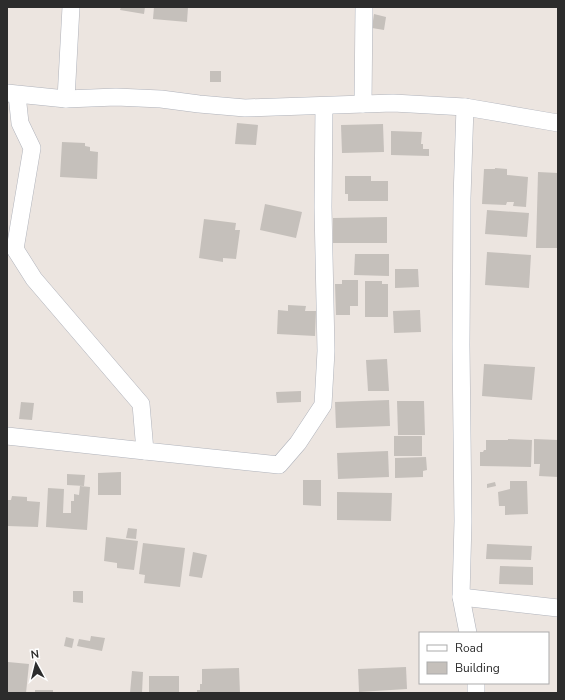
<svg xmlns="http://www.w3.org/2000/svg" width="565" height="700" viewBox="0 0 565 700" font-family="'Nunito Sans',sans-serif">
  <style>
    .building { fill: #c5c0bb }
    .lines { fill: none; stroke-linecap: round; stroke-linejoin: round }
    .street-casing { stroke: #b0b3bb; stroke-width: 18 }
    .street { stroke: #fff; stroke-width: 17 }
  </style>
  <rect width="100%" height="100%" fill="#ece5e0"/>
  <g class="building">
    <path d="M121 7H145L144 14 120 10Z"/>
    <path d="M154 7H188L187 22 153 19Z"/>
    <path d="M374 14 386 17 384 30 372 28Z"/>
    <rect x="210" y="71" width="11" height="11"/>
    <path d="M237 123 258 125 256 145 235 144Z"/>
    <path d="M383 124 384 152 342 153 341 125Z"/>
    <path d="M391 131 422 132 421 144H423V149H429V156L391 155Z"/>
    <path d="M62 142 85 143V146L90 147V151L98 152 97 179 60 177Z"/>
    <path d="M495 168 507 169V175L528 177 526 207 513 206 514 202H507L506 205 482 204 484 169H495Z"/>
    <path d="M538 172 558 173V248H536Z"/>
    <path d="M345 176H371V181H388V201H348V194H345Z"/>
    <path d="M265 204 302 212 296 238 260 230Z"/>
    <path d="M487 210 529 213 527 237 485 234Z"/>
    <path d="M387 217V243H333V218Z"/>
    <path d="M204 219 236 223 235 230H240L236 259 223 258V262L199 258Z"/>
    <path d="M487 252 531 255 529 288 485 285Z"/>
    <path d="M355 254H389V276L354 275Z"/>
    <path d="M395 269H418L419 287 395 288Z"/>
    <path d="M342 280H358V306H350V315H336L335 284H342Z"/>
    <path d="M365 281H382V284H388V317H365Z"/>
    <path d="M288 305 306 306 305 311H316L315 336 277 334 278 310 288 311Z"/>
    <path d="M420 310 421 332 394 333 393 311Z"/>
    <path d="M387 359 389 391H368L366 360Z"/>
    <path d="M484 364 535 367 532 400 482 396Z"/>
    <path d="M301 391V402L277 403 276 392Z"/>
    <path d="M389 400 390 426 336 428 335 402Z"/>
    <path d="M397 401H424L425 435H398Z"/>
    <path d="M21 402 34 403 32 420 19 419Z"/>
    <rect x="394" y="436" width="28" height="20"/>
    <path d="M508 439 532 440 531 467 480 466V452H483L484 450H486V440H508Z"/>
    <path d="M534 439 558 440V477L539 476 540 464H534Z"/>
    <path d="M388 451 389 477 338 479 337 453Z"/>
    <path d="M426 457 427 470 423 471V477L395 478V458Z"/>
    <path d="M121 472V495H98V473Z"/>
    <path d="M67 474 85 475 84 486 67 485Z"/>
    <path d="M303 480H321V506L303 505Z"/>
    <path d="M510 481H527L528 514 505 515V506H499L498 492 510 489Z"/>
    <path d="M495 482 496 486 487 488V484Z"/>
    <path d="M80 486 90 487 87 530 46 527 48 488 64 489 63 513H71V501H74V494L79 495Z"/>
    <path d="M337 492 392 493 391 521 337 520Z"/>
    <path d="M12 496 27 497V501L40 502 38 527 7 526V500H11Z"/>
    <path d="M128 528 137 529 136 539 126 538Z"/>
    <path d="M106 537 138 541 134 570 117 568V563L104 561Z"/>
    <path d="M143 543 185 548 180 587 144 583 145 575 139 574Z"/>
    <path d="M487 544 532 546 531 560 486 559Z"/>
    <path d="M193 552 207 555 202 578 189 576Z"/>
    <path d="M500 566 533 567V585L499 584Z"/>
    <path d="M73 591H83V603L73 602Z"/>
    <path d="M91 636 105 638 102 651 77 646 79 639 90 641Z"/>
    <path d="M66 637 74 639 72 648 64 646Z"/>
    <path d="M8 662 29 664 26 693H7Z"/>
    <path d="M406 667 407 689 359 692 358 669Z"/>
    <path d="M239 668 240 693H197V690H200V684H202V669Z"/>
    <path d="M132 671 143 672 142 693H130Z"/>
    <rect x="149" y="676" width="30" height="17"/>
    <rect x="35" y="690" width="18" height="3"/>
  </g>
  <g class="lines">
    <defs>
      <g id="street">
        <path d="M7 93 66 99 116 97 161 99 199 104 245 108 393 103 465 107 558 123"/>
        <path d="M17 95 20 123 32 148 15 249 34 279 141 404 145 451 279 465 298 443 323 405 326 351 323 207 324 106"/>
        <path d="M66 99 71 7"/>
        <path d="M363 104 364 7"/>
        <path d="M465 107 462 198 461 345 463 521 461 597 468 633"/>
        <path d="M7 436 145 451"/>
        <path d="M461 597 558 608"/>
        <path d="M476 683V693"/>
      </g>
    </defs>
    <use href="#street" class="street-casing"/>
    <use href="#street" class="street"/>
  </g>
  <rect width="565" height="700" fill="none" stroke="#2c2c2c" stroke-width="16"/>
  <rect x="419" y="632" width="130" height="52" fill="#ffffff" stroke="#ababab"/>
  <rect x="427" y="645" width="20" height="6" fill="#ffffff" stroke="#ababab"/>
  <text x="455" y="652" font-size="12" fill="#2c2c2c">Road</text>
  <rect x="427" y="662" width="20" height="12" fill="#c5c0bb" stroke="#ababab"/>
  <text x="455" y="672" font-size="12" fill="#2c2c2c">Building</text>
  <g transform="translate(36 664) rotate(353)" stroke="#ffffff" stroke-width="3" paint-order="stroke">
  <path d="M0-3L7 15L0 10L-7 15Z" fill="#2c2c2c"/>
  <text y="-6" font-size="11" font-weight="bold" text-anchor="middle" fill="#2c2c2c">N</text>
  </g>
</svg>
